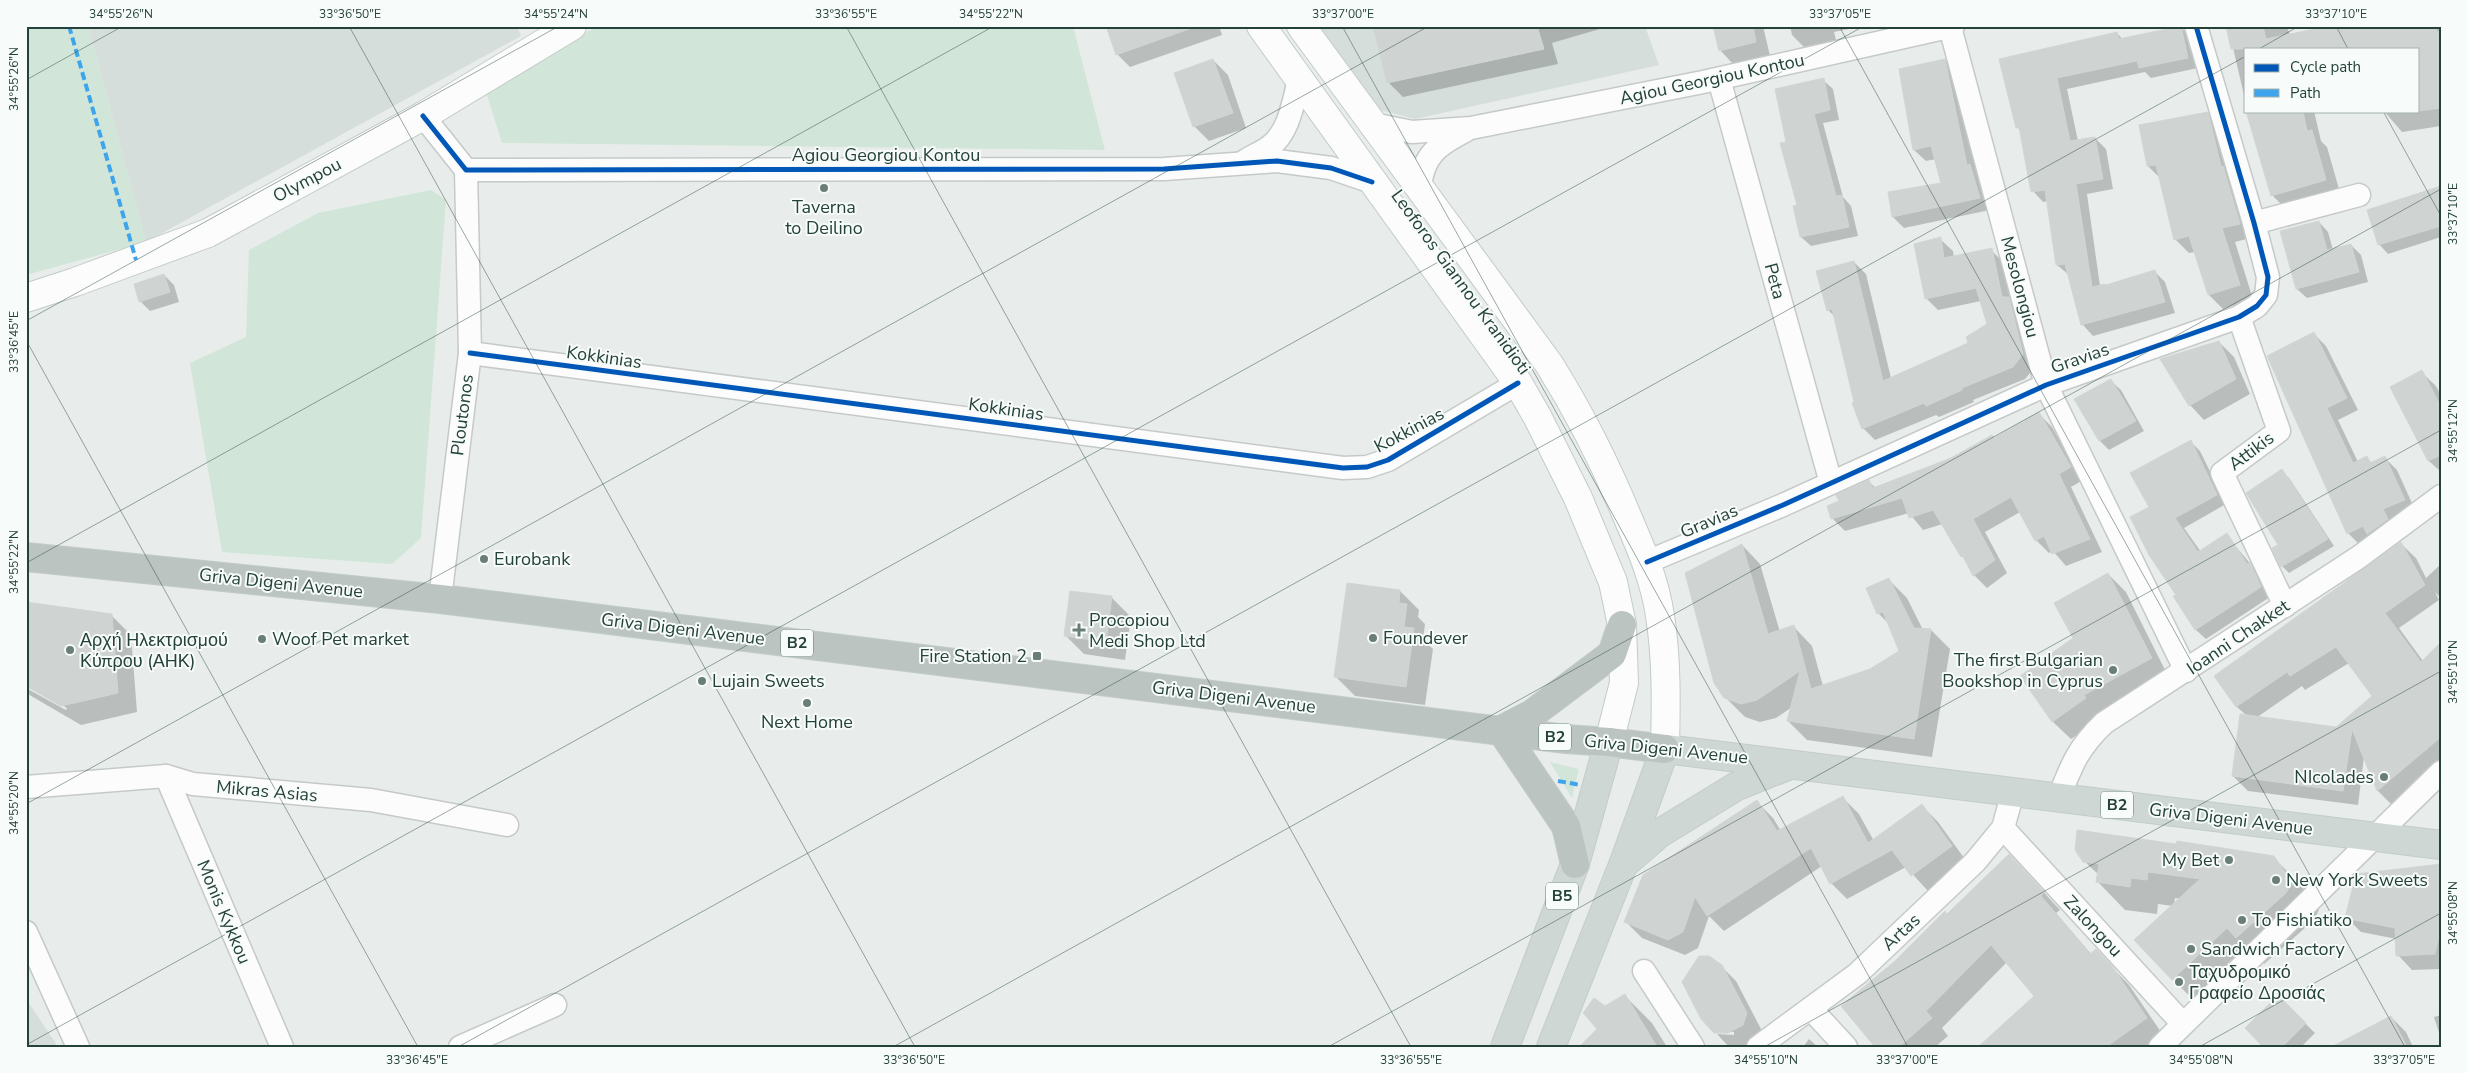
<svg xmlns="http://www.w3.org/2000/svg" width="2467" height="1073" viewBox="0 0 2467 1073" font-family="'Nunito Sans',sans-serif">
  <style>
    .built { fill: #d6dedb }
    .green { fill: #d1e6d8 }
    .shadow { fill: #0003; fill-rule: evenodd }
    .building { fill: #cfd4d2; stroke: #d1d6d4 }
    .lines { fill: none; stroke-linecap: round; stroke-linejoin: round }
    .street-casing { stroke: #c5cac8; stroke-width: 25 }
    .secondary-casing { stroke: #c3cbc8; stroke-width: 30 }
    .primary-casing { stroke: #c3ccc9; stroke-width: 30 }
    .highway-casing { stroke: #c3ccc9; stroke-width: 30 }
    .street { stroke: #fcfcfc; stroke-width: 22 }
    .secondary { stroke: #fcfcfc; stroke-width: 28 }
    .primary { stroke: #cfd7d5; stroke-width: 28 }
    .highway { stroke: #bcc4c2; stroke-width: 28 }
    .quiet { stroke: #3ea4ec; stroke-width: 4; stroke-dasharray: 8 4; stroke-linecap: butt }
    .cycleway-casing { stroke: #f7fbf9; stroke-width: 8 }
    .cycleway { stroke: #0057b8; stroke-width: 5 }
    .ticks { fill: none; stroke: #24423a; stroke-width: 1; stroke-opacity: 0.45 }
    .poi-dot { fill: #697e78; stroke: #f7fbf9; stroke-width: 2 }
    .labels { text-anchor: middle; dominant-baseline: central; stroke-width: 4; stroke-linejoin: round; paint-order: stroke }
    .shield { fill: #f7fbf9; stroke: #637a73; stroke-width: 1 }
    .shield-label { font-size: 16px; font-weight: bold; fill: #24423a }
    .street-label { font-size: 18px; fill: #24423a; stroke: #f7fbf9 }
    .poi-label { font-size: 18px; fill: #24423a; stroke: #f7fbf9; text-anchor: start }
    .neatline { fill: none; stroke: #24423a; stroke-width: 2 }
    .ticks-label { font-size: 12px; text-anchor: middle; fill: #24423a }
  </style>
  <rect width="100%" height="100%" fill="#e8edeb"/>
  <g class="built">
    <path d="M88 26H517L521 36 146 242Z"/>
    <path d="M1319 26H1645L1659 65 1415 119 1376 109Z"/>
    <path d="M26 999 55 1042 57 1047H26Z"/>
  </g>
  <g class="green">
    <path d="M26 26H88L146 242 26 275Z"/>
    <path d="M597 26H1073L1105 150 502 143 486 92Z"/>
    <path d="M431 190 446 200 421 538 392 564 222 552 190 363 246 337 249 250 318 213Z"/>
    <path d="M1550 762 1579 769 1572 798Z"/>
  </g>
  <g class="shadow">
    <path d="M1107 26H1219L1222 35 1130 67 1117 54Z"/>
    <path d="M1374 26H1610L1552 43 1558 64 1403 97 1388 82Z"/>
    <path d="M1714 26H1763L1770 56 1734 65 1720 50Z"/>
    <path d="M1790 26H1863L1834 32 1836 40 1804 47 1792 35Z"/>
    <path d="M2228 26H2287L2290 35 2326 28V26H2441V126L2402 132 2384 111H2418V49H2246V104Z"/>
    <path d="M2181 27 2191 38 2198 68 2151 78 2145 72 2067 89 2078 141 2095 138 2106 149 2113 189 2087 194 2100 286 2106 287 2154 271 2165 282 2175 313 2093 336 2083 325 2069 275 2057 265 2048 201 2043 202 2033 191 2021 131 2017 127 2001 60 2117 33 2123 40Z"/>
    <path d="M1213 60 1228 75 1246 128 1209 141 1194 126Z"/>
    <path d="M1945 60 1956 72 1977 173 1981 177 1990 210 1904 228 1893 217 1889 193 1943 184 1936 159 1926 161 1914 150 1900 70Z"/>
    <path d="M1823 80 1833 89 1839 120 1823 123 1843 197 1851 206 1858 236 1811 246 1801 237 1788 143Z"/>
    <path d="M2248 111H2314L2321 141 2327 147 2341 196 2288 211 2272 195Z"/>
    <path d="M2207 113 2221 127 2254 237 2235 242 2253 299 2223 309 2209 295 2195 252 2189 253 2175 239 2160 178 2148 166Z"/>
    <path d="M2441 188V237L2388 254 2379 244Z"/>
    <path d="M2319 222 2328 232 2333 250 2351 245 2361 255 2368 282 2307 298 2297 289Z"/>
    <path d="M1940 239 1953 251 1954 258 1991 250 2003 262 2012 302 2020 310 2035 367 2025 379 1973 400 1974 402 1939 417 1936 415 1875 440 1863 428 1836 318 1828 310 1854 262 1866 274 1891 378 1969 343 1988 325 1981 301 1938 310 1926 298Z"/>
    <path d="M164 275 174 285 179 302 150 311 140 301Z"/>
    <path d="M2314 334 2326 346 2358 410 2338 420 2358 462 2367 458 2373 464 2385 458 2397 470 2416 512 2360 545 2348 533Z"/>
    <path d="M2219 342 2234 357 2250 394 2204 420 2190 405Z"/>
    <path d="M2421 372 2436 386 2441 395V472L2429 461 2391 388Z"/>
    <path d="M2111 381 2121 390 2144 431 2109 450 2100 441Z"/>
    <path d="M2039 414 2052 427 2083 480 2071 487 2102 552 2066 566 2053 551 2049 553 2036 540 2020 512 1985 532 2007 573 1987 588 1974 575 1943 524 1923 530 1909 513 1845 531 1832 518 1841 502 1869 482 1876 488 1951 459 1994 439Z"/>
    <path d="M2191 442 2200 451 2226 504 2184 528 2201 552 2226 535 2259 574 2270 597 2206 639 2196 630 2175 597 2178 595 2150 507Z"/>
    <path d="M2282 471 2289 478 2334 546 2289 573 2282 566Z"/>
    <path d="M2401 544 2416 558 2426 578 2441 564V598L2435 592 2439 600 2399 628 2423 661 2441 653V764L2392 805 2378 791 2364 757 2358 805 2248 791 2233 776 2247 716 2237 707 2215 676ZM2349 663 2374 697 2336 728 2256 718 2302 686 2305 690Z"/>
    <path d="M1742 545 1760 564 1780 632 1794 627 1812 646 1823 686 1871 671 1901 651 1890 625 1878 613 1889 580 1907 598 1923 630H1931L1950 649 1932 757 1807 740 1788 721 1792 707 1776 718 1760 722 1745 717 1725 697Z"/>
    <path d="M2108 574 2126 592 2168 676 2071 739 2053 722 2021 676 2075 638Z"/>
    <path d="M1400 591 1419 610 1418 617 1425 624 1423 639 1433 649 1425 705 1355 696 1336 677Z"/>
    <path d="M1112 598 1131 617 1125 660 1084 654 1065 635Z"/>
    <path d="M111 615 131 635 137 712 81 725 26 693V688L66 710 67 708 26 685Z"/>
    <path d="M1843 798 1859 814 1874 841 1922 806 1938 822 1967 862 1928 891 1906 867 1847 899 1831 883 1822 866 1724 931 1709 916 1698 948 1685 955 1642 938 1626 922 1757 802 1773 818 1781 831Z"/>
    <path d="M2273 857 2301 885 2319 910 2314 920 2264 964 2255 955 2200 1006 2172 979 2173 906 2158 904 2157 914 2125 910 2098 882 2099 875 2084 861ZM2175 898 2181 899 2174 905Z"/>
    <path d="M2441 866V969L2412 970 2398 955 2397 939 2361 932 2347 918Z"/>
    <path d="M2026 873 2060 910 2056 913 2091 954 2096 951 2129 985 2163 1035 2147 1047H1980L2036 996 2007 962 1942 1028 1948 1036 1935 1047H1877L1896 962 1947 916Z"/>
    <path d="M1721 966 1736 981 1761 1029 1757 1040 1744 1047H1729L1717 1034 1734 1035V1032H1714Z"/>
    <path d="M1625 996 1652 1023 1667 1047H1580L1599 1030 1605 1008Z"/>
    <path d="M2278 997 2315 1033 2301 1047H2265Z"/>
    <path d="M2441 1015V1039L2434 1017Z"/>
    <path d="M2391 1017 2406 1032 2413 1047H2353Z"/>
    <path d="M1809 1039 1818 1047H1803Z"/>
  </g>
  <g class="building">
    <path d="M1106 26H1189V29L1116 55Z"/>
    <path d="M1373 26H1537L1544 49 1387 83Z"/>
    <path d="M1713 26H1753L1756 42 1719 51Z"/>
    <path d="M2181 26 2188 58 2139 68 2137 61 2057 78 2070 141 2095 137 2103 179 2076 184 2092 287 2105 284 2106 285 2155 270 2165 302 2081 325 2065 264 2056 265 2045 190 2031 192 2019 127 2016 128 1999 59 2117 32 2119 39Z"/>
    <path d="M2226 26H2263L2266 39 2329 26H2436L2437 32 2441 31V108L2418 111V49H2231Z"/>
    <path d="M1213 59 1233 113 1193 127 1174 73Z"/>
    <path d="M1945 59 1967 165 1970 164 1980 198 1892 217 1888 192 1941 183 1931 146 1913 150 1899 69Z"/>
    <path d="M1824 78 1830 110 1814 114 1836 196 1842 195 1849 227 1800 237 1793 206 1797 205 1780 143 1786 142 1775 89Z"/>
    <path d="M2246 111H2303L2307 131 2312 130 2326 180 2271 196Z"/>
    <path d="M2208 112 2221 166H2223L2240 224 2222 228 2240 285 2208 295 2189 236 2174 240 2156 165 2147 166 2139 125Z"/>
    <path d="M2441 186V226L2378 245 2367 210Z"/>
    <path d="M2319 221 2327 250 2351 244 2359 272 2296 289 2280 231Z"/>
    <path d="M1941 237 1944 258 1992 248 2002 297H2009L2023 354 2013 367 1962 388V390L1926 406 1924 403 1862 429 1852 403 1854 402 1832 309 1827 311 1816 271 1854 261 1883 381 1968 343 1966 337 1987 324 1976 288 1925 299 1914 244Z"/>
    <path d="M164 274 170 292 139 302 134 284Z"/>
    <path d="M2314 332 2347 398 2327 408 2353 463 2367 456 2370 463 2385 456 2405 500 2383 509 2388 519 2367 534 2363 526 2347 534 2267 356Z"/>
    <path d="M2219 341 2236 379 2189 406 2160 359Z"/>
    <path d="M2422 370 2441 407V455L2428 461 2390 387Z"/>
    <path d="M2111 379 2136 421 2099 441 2074 399Z"/>
    <path d="M2039 412 2071 467 2059 474 2090 539 2052 554 2044 536 2035 541 2011 497 1973 519 1995 560 1973 576 1963 556 1961 557 1933 510 1909 518 1902 498 1831 519 1827 506 1839 501 1836 495 1869 480 1873 488 1951 458 1992 435 1994 438Z"/>
    <path d="M2191 440 2217 495 2175 518 2198 552 2227 533 2247 564 2250 562 2261 587 2195 630 2173 596 2176 595 2149 555 2130 517 2149 507 2130 473Z"/>
    <path d="M2282 469 2328 539 2281 567 2272 548 2278 545 2246 493Z"/>
    <path d="M2401 542 2425 585 2385 613 2421 662 2441 642V737L2377 791 2352 729 2343 791 2232 776 2240 714 2336 727 2372 696 2336 647 2290 676 2287 672 2236 707 2214 676Z"/>
    <path d="M1742 544 1768 634 1794 625 1811 689 1870 669 1899 651 1883 612 1877 614 1866 588 1889 578 1914 628 1931 629 1914 739 1787 721 1800 671 1757 700 1741 704 1724 698 1714 683 1685 573Z"/>
    <path d="M2108 573 2152 658 2084 695 2086 698 2052 722 2020 676 2073 638 2054 603Z"/>
    <path d="M1347 583 1400 590 1399 603 1407 604 1404 627 1414 628 1406 687 1334 677Z"/>
    <path d="M1070 591 1112 596 1106 642 1064 636Z"/>
    <path d="M26 602 112 614 118 693 61 706 26 686Z"/>
    <path d="M1843 796 1868 843 1922 804 1952 846 1911 876 1892 850 1830 884 1811 848 1707 916 1695 897 1683 932 1668 940 1624 922 1643 875 1757 800 1777 831Z"/>
    <path d="M2077 830 2176 844 2177 841 2274 856 2292 882 2286 893 2236 938 2227 928 2172 980 2134 940 2200 879 2148 872 2147 880 2131 878 2130 887 2096 882 2099 864 2083 862 2075 850Z"/>
    <path d="M2009 854 2044 892 2041 896 2090 954 2096 949 2112 966 2147 1018 2106 1047H1978L2034 996 1991 945 1926 1011 1932 1018 1899 1047H1875L1841 1006 1895 961 1945 911 1947 914Z"/>
    <path d="M2441 864V927L2435 954 2396 956 2395 928 2345 918 2356 874Z"/>
    <path d="M1699 956H1709L1722 965 1747 1013 1743 1025 1728 1033H1714L1701 1019 1682 982Z"/>
    <path d="M1625 994 1657 1047H1579L1597 1029 1583 1013 1594 998 1605 1006Z"/>
    <path d="M2278 995 2306 1023 2282 1047H2263L2245 1028Z"/>
    <path d="M2391 1016 2407 1047H2331Z"/>
  </g>
  <g class="lines">
    <defs>
      <g id="street">
        <path d="M1950 27 2046 385 2186 671"/>
        <path d="M1719 79 1831 483"/>
        <path d="M423 116 466 170 1164 169 1277 161 1331 168 1372 182"/>
        <path d="M1373 124 1412 132 1471 128 1703 82 1953 26"/>
        <path d="M1245 161C1252 156 1261 153 1269 147 1289 133 1293 103 1299 80"/>
        <path d="M1420 187C1423 155 1438 145 1465 131"/>
        <path d="M2254 223 2359 195"/>
        <path d="M2239 317 2279 431 2222 473 2285 606"/>
        <path d="M470 353 1343 468 1367 467 1388 460 1518 383"/>
        <path d="M1647 562 1783 505 2046 385 2239 317 2257 306 2266 295 2268 277 2254 223 2196 26"/>
        <path d="M440 599 470 353 466 170"/>
        <path d="M166 776 282 1047"/>
        <path d="M26 787 166 776 193 784 371 800 507 825"/>
        <path d="M2059 797C2072 764 2078 748 2104 723L2359 557 2441 496"/>
        <path d="M2003 828 2183 1024"/>
        <path d="M26 932 78 1047"/>
        <path d="M1644 971 1693 1047"/>
        <path d="M1811 1009 1846 1047"/>
        <path d="M460 1047 555 1005"/>
        <path d="M1758 1047 1857 974 1975 862 2003 828 2013 792"/>
        <path d="M2160 1047 2441 772"/>
      </g>
      <g id="secondary">
        <path d="M1261 26 1518 383 1538 418 1578 498 1613 582 1622 625 1624 683 1609 742"/>
        <path d="M1301 26 1549 364C1579 412 1605 463 1627 516 1641 548 1655 581 1660 616 1667 660 1666 705 1665 749"/>
        <path d="M26 298 75 282 208 233 423 116 572 26"/>
      </g>
      <g id="primary">
        <path d="M1624 864 1660 833 1737 786 1790 765"/>
        <path d="M1505 1047 1575 864 1609 742"/>
        <path d="M1551 1047 1623 865 1665 749 2441 845"/>
      </g>
      <g id="highway">
        <path d="M26 557 440 599 1566 739 1609 742 1665 749"/>
        <path d="M1501 730 1532 714 1612 654 1622 625"/>
        <path d="M1501 730 1566 826 1575 864"/>
      </g>
    </defs>
    <use href="#street" class="street-casing"/>
    <use href="#secondary" class="secondary-casing"/>
    <use href="#primary" class="primary-casing"/>
    <use href="#highway" class="highway-casing"/>
    <use href="#street" class="street"/>
    <use href="#secondary" class="secondary"/>
    <use href="#primary" class="primary"/>
    <use href="#highway" class="highway"/>
    <g class="quiet">
      <path d="M69 26 136 260"/>
      <path d="M1558 781 1581 785"/>
    </g>
    <defs>
      <g id="cycleway">
        <path d="M423 116 466 170 1164 169 1277 161 1331 168 1372 182"/>
        <path d="M470 353 1343 468 1367 467 1388 460 1518 383"/>
        <path d="M1647 562 1783 505 2046 385 2239 317 2257 306 2266 295 2268 277 2254 223 2196 26"/>
      </g>
    </defs>
    <use href="#cycleway" class="cycleway-casing"/>
    <use href="#cycleway" class="cycleway"/>
  </g>
  <path class="ticks" d="M349 26 915 1047M846 26 1411 1047M1342 26 1908 1047M1839 26 2405 1047M2336 26 2348 49M2259 49 2299 26M26 80 123 26M2383 111 2441 216M26 321 559 26M26 340 418 1047M26 563 994 26M26 804 1429 26M26 1045 1864 26M458 1047 2246 56M893 1047 2441 189M1328 1047 2441 430M1764 1047 2441 671M2199 1047 2441 913"/>
  <g class="poi-dot">
    <circle cx="824" cy="188" r="5"/>
    <circle cx="484" cy="559" r="5"/>
    <path d="M1076.5 622.5h5v5h5v5h-5v5h-5v-5h-5v-5h5z"/>
    <circle cx="1373" cy="638" r="5"/>
    <circle cx="262" cy="639" r="5"/>
    <circle cx="70" cy="650" r="5"/>
    <rect x="1032" y="651" width="10" height="10" rx="2.5"/>
    <circle cx="2113" cy="670" r="5"/>
    <circle cx="702" cy="681" r="5"/>
    <circle cx="807" cy="703" r="5"/>
    <circle cx="2384" cy="777" r="5"/>
    <circle cx="2229" cy="860" r="5"/>
    <circle cx="2276" cy="880" r="5"/>
    <circle cx="2242" cy="920" r="5"/>
    <circle cx="2191" cy="949" r="5"/>
    <circle cx="2179" cy="982" r="5"/>
  </g>
  <g class="labels">
    <g class="shield">
      <rect x="781" y="629.5" width="32" height="27" rx="4"/>
      <rect x="1539" y="723.5" width="32" height="27" rx="4"/>
      <rect x="2101" y="791.5" width="32" height="27" rx="4"/>
      <rect x="1546" y="882.5" width="32" height="27" rx="4"/>
    </g>
    <g class="shield-label">
      <text x="797" y="643">B2</text>
      <text x="1555" y="737">B2</text>
      <text x="2117" y="805">B2</text>
      <text x="1562" y="896">B5</text>
    </g>
    <g class="street-label">
      <text transform="translate(1712 79) rotate(-12)">Agiou Georgiou Kontou</text>
      <text x="886" y="155">Agiou Georgiou Kontou</text>
      <text transform="translate(307 180) rotate(-28)">Olympou</text>
      <text transform="translate(1775 281) rotate(75)">Peta</text>
      <text transform="translate(1461 282) rotate(54)">Leoforos Giannou Kranidioti</text>
      <text transform="translate(2020 287) rotate(75)">Mesolongiou</text>
      <text transform="translate(604 357) rotate(8)">Kokkinias</text>
      <text transform="translate(2080 358) rotate(-19)">Gravias</text>
      <text transform="translate(1006 409) rotate(8)">Kokkinias</text>
      <text transform="translate(462 415) rotate(-83)">Ploutonos</text>
      <text transform="translate(1409 430) rotate(-28)">Kokkinias</text>
      <text transform="translate(2251 451) rotate(-37)">Attikis</text>
      <text transform="translate(1709 521) rotate(-23)">Gravias</text>
      <text transform="translate(281 583) rotate(6)">Griva Digeni Avenue</text>
      <text transform="translate(683 629) rotate(7)">Griva Digeni Avenue</text>
      <text transform="translate(2238 637) rotate(-34)">Ioanni Chakket</text>
      <text transform="translate(1234 697) rotate(7)">Griva Digeni Avenue</text>
      <text transform="translate(1666 749) rotate(6)">Griva Digeni Avenue</text>
      <text transform="translate(267 791) rotate(5)">Mikras Asias</text>
      <text transform="translate(2231 819) rotate(7)">Griva Digeni Avenue</text>
      <text transform="translate(224 912) rotate(67)">Monis Kykkou</text>
      <text transform="translate(2093 926) rotate(47)">Zalongou</text>
      <text transform="translate(1901 932) rotate(-43)">Artas</text>
    </g>
    <g class="poi-label">
      <text x="824" y="207" text-anchor="middle">Taverna<tspan x="824" dy="21">to Deilino</tspan></text>
      <text x="494" y="559">Eurobank</text>
      <text x="1089" y="620">Procopiou<tspan x="1089" dy="21">Medi Shop Ltd</tspan></text>
      <text x="1383" y="638">Foundever</text>
      <text x="272" y="639">Woof Pet market</text>
      <text x="80" y="640">Αρχή Ηλεκτρισμού<tspan x="80" dy="21">Κύπρου (ΑΗΚ)</tspan></text>
      <text x="1027" y="656" text-anchor="end">Fire Station 2</text>
      <text x="2103" y="660" text-anchor="end">The first Bulgarian<tspan x="2103" dy="21">Bookshop in Cyprus</tspan></text>
      <text x="712" y="681">Lujain Sweets</text>
      <text x="807" y="722" text-anchor="middle">Next Home</text>
      <text x="2374" y="777" text-anchor="end">NIcolades</text>
      <text x="2219" y="860" text-anchor="end">My Bet</text>
      <text x="2286" y="880">New York Sweets</text>
      <text x="2252" y="920">To Fishiatiko</text>
      <text x="2201" y="949">Sandwich Factory</text>
      <text x="2189" y="972">Ταχυδρομικό<tspan x="2189" dy="21">Γραφείο Δροσιάς</tspan></text>
    </g>
  </g>
  <rect width="2467" height="1073" fill="none" stroke="#f7fbf9" stroke-width="55"/>
  <rect x="2244" y="48" width="175" height="65" fill="#f7fbf9" stroke="#a3b1ad"/>
  <rect x="2254" y="64" width="25" height="8" fill="#0057b8" stroke="#a3b1ad"/>
  <text x="2290" y="72" font-size="15" fill="#24423a">Cycle path</text>
  <rect x="2254" y="89" width="25" height="8" fill="#3ea4ec" stroke="#a3b1ad"/>
  <text x="2290" y="98" font-size="15" fill="#24423a">Path</text>
  <rect x="28" y="28" width="2412" height="1018" class="neatline"/>
  <g class="ticks-label">
    <text x="121" y="18">34°55'26"N</text>
    <text x="350" y="18">33°36'50"E</text>
    <text x="556" y="18">34°55'24"N</text>
    <text x="846" y="18">33°36'55"E</text>
    <text x="991" y="18">34°55'22"N</text>
    <text x="1343" y="18">33°37'00"E</text>
    <text x="1840" y="18">33°37'05"E</text>
    <text x="2336" y="18">33°37'10"E</text>
    <text transform="translate(14 79) rotate(-90)" y="4">34°55'26"N</text>
    <text transform="translate(2453 214) rotate(-90)" y="4">33°37'10"E</text>
    <text transform="translate(14 342) rotate(-90)" y="4">33°36'45"E</text>
    <text transform="translate(2453 431) rotate(-90)" y="4">34°55'12"N</text>
    <text transform="translate(14 562) rotate(-90)" y="4">34°55'22"N</text>
    <text transform="translate(2453 672) rotate(-90)" y="4">34°55'10"N</text>
    <text transform="translate(14 803) rotate(-90)" y="4">34°55'20"N</text>
    <text transform="translate(2453 913) rotate(-90)" y="4">34°55'08"N</text>
    <text x="417" y="1064">33°36'45"E</text>
    <text x="914" y="1064">33°36'50"E</text>
    <text x="1411" y="1064">33°36'55"E</text>
    <text x="1766" y="1064">34°55'10"N</text>
    <text x="1907" y="1064">33°37'00"E</text>
    <text x="2201" y="1064">34°55'08"N</text>
    <text x="2404" y="1064">33°37'05"E</text>
  </g>
</svg>
